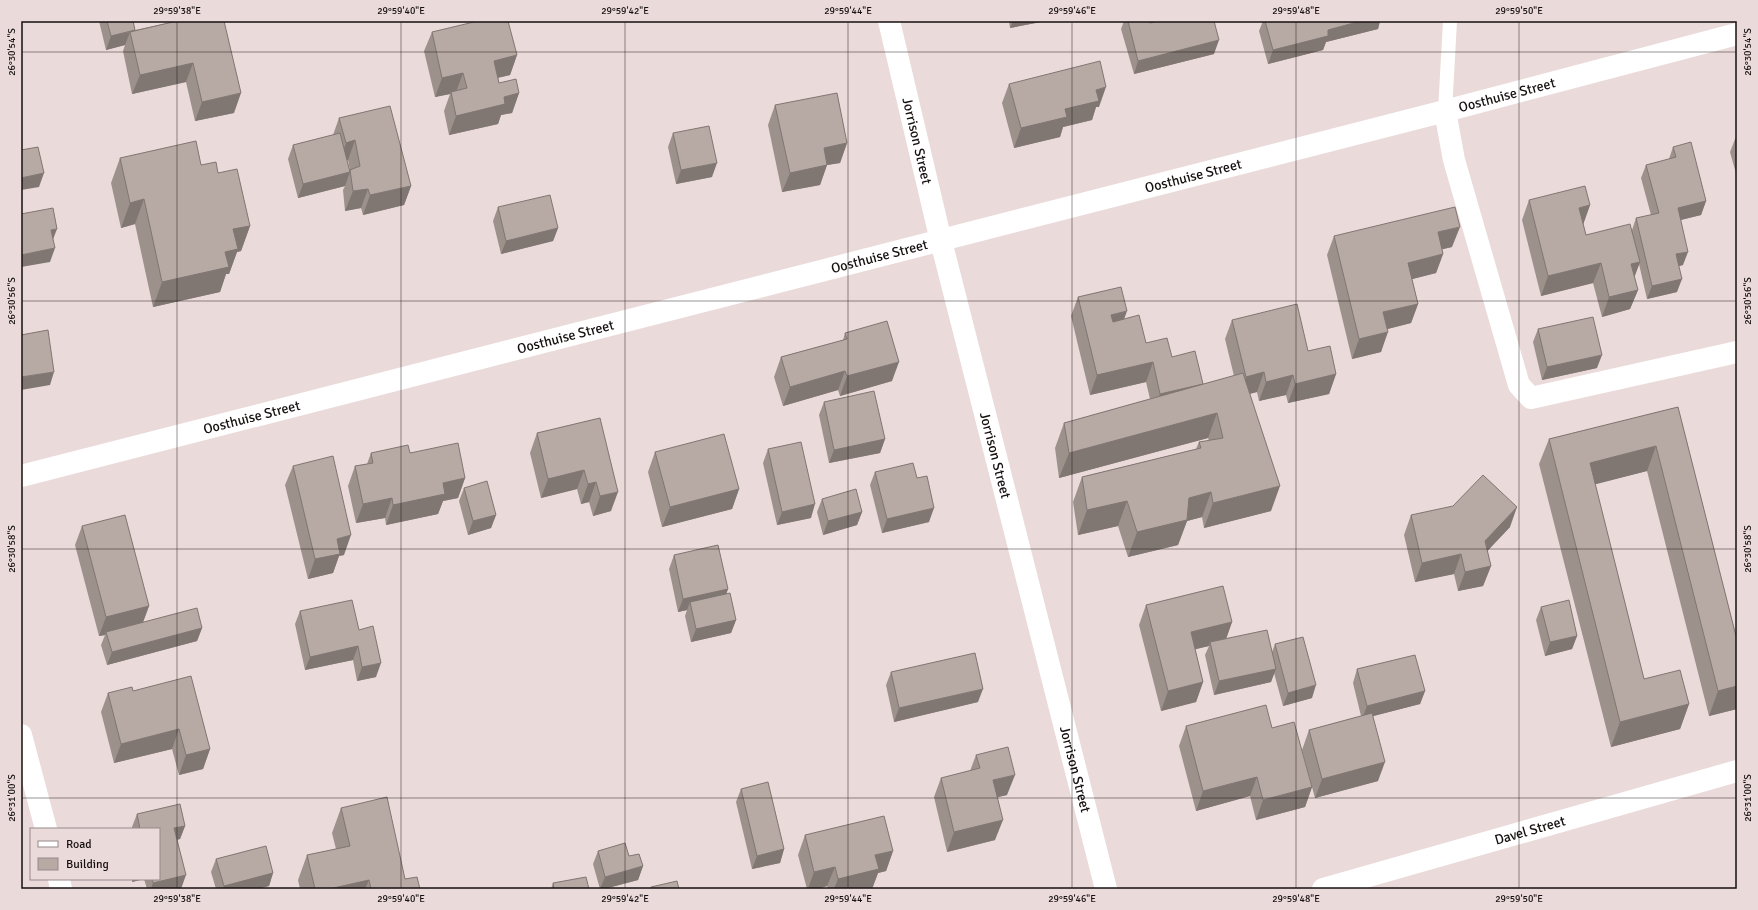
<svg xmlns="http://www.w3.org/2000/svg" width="1758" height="910" viewBox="0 0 1758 910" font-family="Signika,sans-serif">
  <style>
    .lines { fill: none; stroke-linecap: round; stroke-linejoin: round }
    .lane { stroke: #fff; stroke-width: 14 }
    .street { stroke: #fff; stroke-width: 22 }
    .wall { fill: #9d918c; fill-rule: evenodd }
    .shaded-wall { fill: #807672 }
    .building { fill: #b7a9a3; stroke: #807672 }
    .ticks { fill: none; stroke: #161010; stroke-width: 1; stroke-opacity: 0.45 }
    .labels { text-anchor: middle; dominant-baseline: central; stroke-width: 3; stroke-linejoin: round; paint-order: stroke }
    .street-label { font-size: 14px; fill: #161010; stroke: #ebdada }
    .neatline { fill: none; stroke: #161010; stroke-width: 1.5 }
    .ticks-label { font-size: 10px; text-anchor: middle; fill: #161010 }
  </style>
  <rect width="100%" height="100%" fill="#ebdada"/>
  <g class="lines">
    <path class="lane" d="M1445 111 1450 21"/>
    <g class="street">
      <path id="s1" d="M889 21 941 241 1106 889"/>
      <path d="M1445 111 1454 160 1519 385 1531 398 1737 352"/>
      <path id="s2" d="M21 476 1445 111 1737 34"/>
      <path d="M21 735 46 829"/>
      <path d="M59 879 61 889"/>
      <path id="s3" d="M1323 889 1737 771"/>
    </g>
  </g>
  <g class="wall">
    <path d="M99 21H133L135 30 177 21 234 113 195 121 186 82 132 94 123 51 125 45 106 50Z"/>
    <path d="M1009 21H1046L1010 28Z"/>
    <path d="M1124 21H1150V23L1214 54 1134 74 1121 29Z"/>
    <path d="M1263 21H1380L1378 29 1326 42 1323 50 1268 64 1259 31Z"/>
    <path d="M432 32 517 55 510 75 498 78 499 83 519 93 512 113 501 115 498 124 449 135 444 111 450 94 435 97 424 51Z"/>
    <path d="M1009 84 1099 107H1096L1092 120 1063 127 1060 137 1014 148 1002 103Z"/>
    <path d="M775 105 847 143 840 163 827 165 820 185 782 192 768 125Z"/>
    <path d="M339 118 411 186 404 205 363 215 361 208 345 211 343 190 345 186 298 198 288 159 293 145 333 135ZM347 160H348L350 170V171Z"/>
    <path d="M673 133 712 177 676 184 668 147Z"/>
    <path d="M1737 134V177L1730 152Z"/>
    <path d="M1673 147 1706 201 1701 215 1680 220 1683 265 1679 266 1677 292 1647 299 1639 264 1634 277 1638 290 1630 309 1602 317 1593 283 1541 296 1522 220 1529 200 1590 205 1583 224 1586 235 1632 230 1636 218 1651 215 1641 178 1646 165 1669 159Z"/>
    <path d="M120 158 201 165 218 173 250 226 241 251 237 252 229 274H226L220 292 153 307 135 224 121 228 111 183Z"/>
    <path d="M498 207 558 228 553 241 501 254 493 221Z"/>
    <path d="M1334 236 1452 247 1442 249 1443 254 1436 273 1412 279 1418 304 1411 323 1387 329 1381 352 1352 359 1327 255Z"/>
    <path d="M1078 297 1124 319 1146 343 1172 357 1203 384 1234 376 1225 339 1232 320 1308 351 1336 374 1329 394 1288 403 1286 395 1259 401 1257 392 1250 394 1271 511 1204 528 1202 517 1187 521 1178 545 1128 557 1118 526 1078 535 1073 502 1082 477 1196 449 1199 442 1209 441 1208 438 1059 478 1055 448 1064 423 1150 399 1146 382 1090 395 1071 316Z"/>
    <path d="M1538 329 1597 368 1542 380 1533 342Z"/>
    <path d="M845 333 892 381 840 396 838 390 783 406 774 377 781 357 843 340Z"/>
    <path d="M824 402 885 439 880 453 829 463 819 415Z"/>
    <path d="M1678 407 1737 640V709L1709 716 1647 471 1595 484 1644 679 1689 704 1680 729 1611 747 1539 464 1549 439Z"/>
    <path d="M600 418 611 511 593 516 589 502 581 504 577 489 541 498 530 453 537 433Z"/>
    <path d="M768 449 811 518 777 525 763 463Z"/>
    <path d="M655 452 739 489 732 509 662 527 648 472Z"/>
    <path d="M371 453H410L465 478 458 498 443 501 438 514 386 525 385 518 356 523 348 486 355 466 367 464Z"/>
    <path d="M293 466 344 555 339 556 333 573 308 579 285 485Z"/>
    <path d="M875 472 917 478 929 522 882 533 870 485Z"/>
    <path d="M464 488 496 515 491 528 468 535 459 501Z"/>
    <path d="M822 499 862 512 857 525 823 535 817 512Z"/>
    <path d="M1411 515 1510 527 1487 551 1491 566 1483 586 1458 591 1454 574 1415 582 1404 535Z"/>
    <path d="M82 526 149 606 143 622 202 628 197 641 107 665 101 645 105 635 99 636 75 545Z"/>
    <path d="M674 555 728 589 726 594 736 620 731 633 691 642 685 616 687 610 678 612 669 569Z"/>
    <path d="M1146 605 1232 622 1226 639 1272 652 1275 644 1312 698 1283 706 1274 673 1271 682 1214 695 1205 655 1209 646 1195 649 1203 682 1196 702 1161 711 1139 625Z"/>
    <path d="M1541 607 1577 636 1572 649 1545 656 1536 620Z"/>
    <path d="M300 611 359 630 376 677 357 681 353 660 305 670 295 624Z"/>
    <path d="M1357 669 1425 691 1420 704 1373 716 1378 781 1315 798 1302 750 1309 730 1361 716 1353 683Z"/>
    <path d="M891 672 978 702 894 722 886 685Z"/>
    <path d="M133 691 210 749 203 769 179 775 172 749 114 763 101 712 108 693Z"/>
    <path d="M1186 726 1272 728 1312 787 1305 807 1256 820 1250 796 1196 811 1179 746Z"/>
    <path d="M976 755 1007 795 997 797 995 840 947 852 934 797 941 778 970 771Z"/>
    <path d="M741 789 784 849 780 863 752 869 736 802Z"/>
    <path d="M341 808 405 879 420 889H300L298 880 307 855 336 849 332 833Z"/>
    <path d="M137 814 185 826 180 839 177 840 181 889H147L144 879 132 882V879H159V829H132V827Z"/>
    <path d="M805 835 893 851 886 871 878 873 872 889H828L827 886 818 889H807L798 855Z"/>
    <path d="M598 851 629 856 643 866 638 880 604 889H600L593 864Z"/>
    <path d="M216 859 273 873 269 886 257 889H216L211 872Z"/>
    <path d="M553 883 589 889H551Z"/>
  </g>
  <g class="shaded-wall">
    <path d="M1013 21H1046L1010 28Z"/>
    <path d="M1361 21H1380L1378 29 1326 42 1323 50 1268 64 1273 50 1328 30Z"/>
    <path d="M130 32 125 45 106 50 111 36Z"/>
    <path d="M1219 40 1214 54 1134 74 1138 61Z"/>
    <path d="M517 55 510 75 487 80 494 61Z"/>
    <path d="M193 63 186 82 132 94 140 75Z"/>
    <path d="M463 73 456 92H451L450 94 435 97 442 78Z"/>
    <path d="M1106 87 1099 107H1096L1092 120 1063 127 1060 137 1014 148 1021 128 1065 109 1096 90Z"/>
    <path d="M241 93 234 113 195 121 202 102Z"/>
    <path d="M519 93 512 113 501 115 498 124 449 135 456 116 504 97Z"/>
    <path d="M355 140 348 160 339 162 346 143Z"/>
    <path d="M847 143 840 163 827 165 820 185 782 192 790 173 824 148Z"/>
    <path d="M717 163 712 177 676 184 681 170Z"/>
    <path d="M350 172 345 186 298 198 303 184Z"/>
    <path d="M44 173 39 187 21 190V178Z"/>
    <path d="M411 186 404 205 363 215 370 195Z"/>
    <path d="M368 189 361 208 345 211 353 191Z"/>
    <path d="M144 199 135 224 121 228 130 203Z"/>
    <path d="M1706 201 1701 215 1673 222 1678 208Z"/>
    <path d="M1590 205 1583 225 1579 208Z"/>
    <path d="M250 226 241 251 237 252 229 274H226L220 292 153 307 162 282 233 229Z"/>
    <path d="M1460 227 1452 247 1431 252 1438 232Z"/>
    <path d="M558 228 553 241 501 254 506 241Z"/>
    <path d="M57 229 52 242 51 230Z"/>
    <path d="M55 248 50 262 21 267V255Z"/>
    <path d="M1688 252 1683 265 1672 268 1676 254Z"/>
    <path d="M1443 254 1436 273 1401 282 1408 263Z"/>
    <path d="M1640 262 1633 281 1631 264Z"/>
    <path d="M1601 263 1593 283 1541 296 1548 276Z"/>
    <path d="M1682 279 1677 292 1647 299 1652 286Z"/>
    <path d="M1638 290 1630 309 1602 317 1609 297Z"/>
    <path d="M1418 304 1411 323 1376 332 1383 312Z"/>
    <path d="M1127 311 1120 331 1104 334 1111 315Z"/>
    <path d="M1388 332 1381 352 1352 359 1359 339Z"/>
    <path d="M1602 355 1597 368 1542 380 1547 367Z"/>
    <path d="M899 362 892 381 840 396 847 376Z"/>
    <path d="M1153 362 1146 382 1090 395 1097 375Z"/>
    <path d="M845 371 838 390 783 406 790 387Z"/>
    <path d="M54 372 50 385 21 390V377Z"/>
    <path d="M1264 372 1257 392 1239 396 1246 377Z"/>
    <path d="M1336 374 1329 394 1288 403 1295 384Z"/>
    <path d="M1293 375 1286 395 1259 401 1266 382Z"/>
    <path d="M1203 384 1153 414 1160 394Z"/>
    <path d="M1217 413 1208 438 1059 478 1069 453Z"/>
    <path d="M885 439 880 453 829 463 834 450Z"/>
    <path d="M1656 446 1647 471 1581 488 1590 463Z"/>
    <path d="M584 470 577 489 541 498 548 479Z"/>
    <path d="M465 478 458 498 443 501 438 514 386 525 393 505 443 483Z"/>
    <path d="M596 482 589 502 581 504 588 484Z"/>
    <path d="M1280 486 1271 511 1204 528 1213 503Z"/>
    <path d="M739 489 732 509 662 527 670 507Z"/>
    <path d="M618 492 611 511 593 516 600 496Z"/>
    <path d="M1211 492 1202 517 1187 521 1178 545 1128 557 1137 532 1189 498Z"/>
    <path d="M392 498 385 518 356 523 363 504Z"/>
    <path d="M1127 501 1118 526 1078 535 1087 510Z"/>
    <path d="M815 504 811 518 777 525 782 512Z"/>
    <path d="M1517 507 1510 527 1478 561 1485 541Z"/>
    <path d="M934 508 929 522 882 533 887 519Z"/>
    <path d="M862 512 857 525 823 535 828 521Z"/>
    <path d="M496 515 491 528 468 535 473 521Z"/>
    <path d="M351 535 344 555 339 556 333 573 308 579 315 559 337 539Z"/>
    <path d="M1461 554 1454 574 1415 582 1422 563Z"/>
    <path d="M1491 566 1483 586 1458 591 1465 572Z"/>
    <path d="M728 589 723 603 690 602 687 610 678 612 683 599Z"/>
    <path d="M149 606 142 625 106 632 105 635 99 636 106 617Z"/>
    <path d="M736 620 731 633 691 642 696 629Z"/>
    <path d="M1232 622 1225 642H1210L1209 646 1184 652 1191 632Z"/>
    <path d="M202 628 197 641 107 665 112 652Z"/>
    <path d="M1577 636 1572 649 1545 656 1550 642Z"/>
    <path d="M358 646 353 660 305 670 310 657Z"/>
    <path d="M381 663 376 677 357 681 362 667Z"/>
    <path d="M1276 669 1271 682 1214 695 1219 681Z"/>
    <path d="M1203 682 1196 702 1161 711 1168 691Z"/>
    <path d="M1316 685 1312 698 1283 706 1288 693Z"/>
    <path d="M1737 686V709L1709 716 1718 691Z"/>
    <path d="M983 689 978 702 894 722 899 708Z"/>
    <path d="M1425 691 1420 704 1362 719 1367 706Z"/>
    <path d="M1689 704 1680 729 1611 747 1620 722Z"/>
    <path d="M179 729 172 749 114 763 121 744Z"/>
    <path d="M210 749 203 769 179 775 186 755Z"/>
    <path d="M1385 762 1378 781 1315 798 1322 779Z"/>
    <path d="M1015 775 1007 795 986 800 993 780Z"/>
    <path d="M1257 777 1250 796 1196 811 1203 791Z"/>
    <path d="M1312 787 1305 807 1256 820 1263 800Z"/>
    <path d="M1003 820 995 840 947 852 954 832Z"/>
    <path d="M185 826 180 839 169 841 174 828Z"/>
    <path d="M784 849 780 863 752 869 757 856Z"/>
    <path d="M893 851 886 871 878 873 872 889H834L838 879 875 855Z"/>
    <path d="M643 866 638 880 604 889H600L605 877Z"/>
    <path d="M835 867 827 886 818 889H808L814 872Z"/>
    <path d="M273 873 269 886 257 889H222L224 886Z"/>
    <path d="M186 875 181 889H151L153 883Z"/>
    <path d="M134 879H144L132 882Z"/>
    <path d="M369 880 365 889H329Z"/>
  </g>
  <g class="building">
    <path d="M107 21H133L135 30 111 36Z"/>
    <path d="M177 21H224L241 93 202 102 193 63 140 75 130 32Z"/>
    <path d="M478 21H508L517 55 494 61 499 83 516 79 519 93 504 97 505 104 456 116 451 92 467 88 463 73 442 78 432 32Z"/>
    <path d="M1128 21H1150V23L1158 21H1214L1219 40 1138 61Z"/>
    <path d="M1265 21H1361L1328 30V36L1273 50Z"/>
    <path d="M1100 61 1106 87 1096 90 1099 101 1065 109 1067 117 1021 128 1009 84Z"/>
    <path d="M837 93 847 143 824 148 827 165 790 173 775 105Z"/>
    <path d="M390 106 411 186 370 195 368 189 353 191 350 170 360 166 355 140 346 143 339 118Z"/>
    <path d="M709 126 717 163 681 170 673 133Z"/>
    <path d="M340 133 350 172 303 184 293 145Z"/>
    <path d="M196 141 201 165 216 162 218 173 237 169 250 226 233 229 238 249 225 252 229 267 162 282 144 199 130 203 120 158Z"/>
    <path d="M1691 142 1706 201 1678 208 1688 252 1676 254 1682 279 1652 286 1636 218 1659 213 1646 165 1676 157 1673 147Z"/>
    <path d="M38 147 44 173 21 178V150Z"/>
    <path d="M1585 186 1590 205 1579 208 1586 235 1630 224 1640 262 1631 264 1638 290 1609 297 1601 263 1548 276 1529 200Z"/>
    <path d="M550 195 558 228 506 241 498 207Z"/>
    <path d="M1455 207 1460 227 1438 232 1443 254 1408 263 1418 304 1383 312 1388 332 1359 339 1334 236Z"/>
    <path d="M53 208 57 229 51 230 55 248 21 255V214Z"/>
    <path d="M1121 287 1127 311 1111 315 1113 322 1139 315 1146 343 1167 338 1172 357 1195 351 1203 384 1160 394 1153 362 1097 375 1078 297Z"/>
    <path d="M1297 304 1308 351 1330 346 1336 374 1295 384 1293 375 1266 382 1264 372 1246 377 1232 320Z"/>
    <path d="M1593 317 1602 355 1547 367 1538 329Z"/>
    <path d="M887 321 899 362 847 376 845 371 790 387 781 357 847 339 845 333Z"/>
    <path d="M48 330 54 372 21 377V335Z"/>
    <path d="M1243 373 1280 486 1213 503 1211 492 1189 498 1187 520 1137 532 1127 501 1087 510 1082 477 1201 448 1199 442 1223 438 1217 413 1069 453 1064 423Z"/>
    <path d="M874 391 885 439 834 450 824 402Z"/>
    <path d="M1678 407 1737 640V686L1718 691 1656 446 1590 463 1644 679 1680 670 1689 704 1620 722 1549 439Z"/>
    <path d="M600 418 618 492 600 496 596 482 588 484 584 470 548 479 537 433Z"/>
    <path d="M724 434 739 489 670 507 655 452Z"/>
    <path d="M801 442 815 504 782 512 768 449Z"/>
    <path d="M458 443 465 478 443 483 445 494 393 505 392 498 363 504 355 466 373 463 371 453 408 445 410 453Z"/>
    <path d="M333 456 351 535 337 539 340 554 315 559 293 466Z"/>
    <path d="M913 463 917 478 927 476 934 508 887 519 875 472Z"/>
    <path d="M1483 475 1517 507 1485 541 1491 566 1465 572 1461 554 1422 563 1411 515 1453 506Z"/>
    <path d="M487 481 496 515 473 521 464 488Z"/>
    <path d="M856 489 862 512 828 521 822 499Z"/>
    <path d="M125 515 149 606 106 617 82 526Z"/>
    <path d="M718 545 728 589 683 599 674 555Z"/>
    <path d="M1223 586 1232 622 1191 632 1203 682 1168 691 1146 605Z"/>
    <path d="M730 593 736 620 696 629 690 602Z"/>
    <path d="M352 600 359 630 373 626 381 663 362 667 358 646 310 657 300 611Z"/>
    <path d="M1569 600 1577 636 1550 642 1541 607Z"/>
    <path d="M197 608 202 628 112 652 106 632Z"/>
    <path d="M1267 630 1276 669 1219 681 1210 642Z"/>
    <path d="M1303 637 1316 685 1288 693 1275 644Z"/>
    <path d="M975 653 983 689 899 708 891 672Z"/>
    <path d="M1415 655 1425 691 1367 706 1357 669Z"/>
    <path d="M191 676 210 749 186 755 179 729 121 744 108 693 132 687 133 691Z"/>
    <path d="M1266 705 1272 728 1294 722 1312 787 1263 800 1257 777 1203 791 1186 726Z"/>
    <path d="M1372 713 1385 762 1322 779 1309 730Z"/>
    <path d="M1008 747 1015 775 993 780 1003 820 954 832 941 778 980 768 976 755Z"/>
    <path d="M768 782 784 849 757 856 741 789Z"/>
    <path d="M387 797 405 879 417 877 420 889H371L369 880 329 889H315L307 855 350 846 341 808Z"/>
    <path d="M180 804 185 826 174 828 186 875 153 883 152 879H159V829H140L137 814Z"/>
    <path d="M884 816 893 851 875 855 879 869 838 879 835 867 814 872 805 835Z"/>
    <path d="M625 843 629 856 639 854 643 866 605 877 598 851Z"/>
    <path d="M266 846 273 873 224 886 216 859Z"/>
    <path d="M586 877 589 889H554L553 883Z"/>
    <path d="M677 881 679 889H651V887Z"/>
  </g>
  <path class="ticks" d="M177 21V889M401 21V889M625 21V889M848 21V889M1072 21V889M1296 21V889M1519 21V889M21 52H1737M21 301H1737M21 549H1737M21 798H1737"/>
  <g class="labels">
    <g class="street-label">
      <text stroke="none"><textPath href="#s2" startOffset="1534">Oosthuise Street</textPath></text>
      <text stroke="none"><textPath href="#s1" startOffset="123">Jorrison Street</textPath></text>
      <text stroke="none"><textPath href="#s2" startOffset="1210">Oosthuise Street</textPath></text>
      <text stroke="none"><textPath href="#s2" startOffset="886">Oosthuise Street</textPath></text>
      <text stroke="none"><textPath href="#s2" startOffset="562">Oosthuise Street</textPath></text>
      <text stroke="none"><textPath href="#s2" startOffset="238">Oosthuise Street</textPath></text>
      <text stroke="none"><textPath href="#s1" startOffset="447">Jorrison Street</textPath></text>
      <text stroke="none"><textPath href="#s1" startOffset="771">Jorrison Street</textPath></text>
      <text stroke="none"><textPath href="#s3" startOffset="215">Davel Street</textPath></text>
    </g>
  </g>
  <rect width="1758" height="910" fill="none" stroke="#ebdada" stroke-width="44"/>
  <rect x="30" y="828" width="130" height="52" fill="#ebdada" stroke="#968989"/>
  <rect x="38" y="841" width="20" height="6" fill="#ffffff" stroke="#968989"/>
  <text x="66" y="848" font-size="12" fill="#161010">Road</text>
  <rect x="38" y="858" width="20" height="12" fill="#b7a9a3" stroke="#968989"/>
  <text x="66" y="868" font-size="12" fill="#161010">Building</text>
  <rect x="22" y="22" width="1714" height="866" class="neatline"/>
  <g class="ticks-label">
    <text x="177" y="14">29°59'38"E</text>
    <text x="401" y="14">29°59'40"E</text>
    <text x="625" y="14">29°59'42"E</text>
    <text x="848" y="14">29°59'44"E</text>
    <text x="1072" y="14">29°59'46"E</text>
    <text x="1296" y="14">29°59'48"E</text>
    <text x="1519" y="14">29°59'50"E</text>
    <text transform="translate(11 52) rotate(-90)" y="4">26°30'54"S</text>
    <text transform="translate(1747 52) rotate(-90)" y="4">26°30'54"S</text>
    <text transform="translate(11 301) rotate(-90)" y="4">26°30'56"S</text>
    <text transform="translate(1747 301) rotate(-90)" y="4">26°30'56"S</text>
    <text transform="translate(11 549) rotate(-90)" y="4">26°30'58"S</text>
    <text transform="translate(1747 549) rotate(-90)" y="4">26°30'58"S</text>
    <text transform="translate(11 798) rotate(-90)" y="4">26°31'00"S</text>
    <text transform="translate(1747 798) rotate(-90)" y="4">26°31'00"S</text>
    <text x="177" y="902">29°59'38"E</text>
    <text x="401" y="902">29°59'40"E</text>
    <text x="625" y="902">29°59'42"E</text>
    <text x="848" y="902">29°59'44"E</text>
    <text x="1072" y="902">29°59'46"E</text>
    <text x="1296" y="902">29°59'48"E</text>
    <text x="1519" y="902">29°59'50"E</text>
  </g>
</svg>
